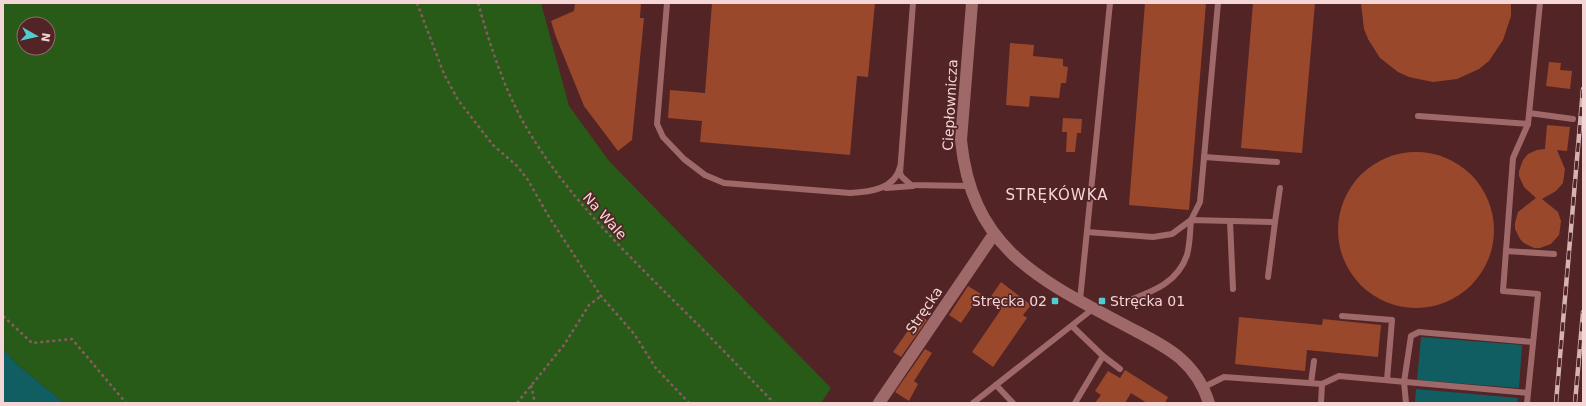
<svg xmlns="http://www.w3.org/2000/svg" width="1586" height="406" viewBox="0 0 1586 406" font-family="'DejaVu Sans',sans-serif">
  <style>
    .green { fill: #285a18; fill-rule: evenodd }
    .water { fill: #105e61 }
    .building { fill: #99482c }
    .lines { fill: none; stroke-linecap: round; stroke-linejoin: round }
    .path { stroke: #865d5e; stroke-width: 2.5; stroke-dasharray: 3 3; stroke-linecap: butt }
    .service { stroke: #9f696a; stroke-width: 6 }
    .minor { stroke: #9f696a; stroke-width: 12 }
    .rail-casing { stroke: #d6b4b4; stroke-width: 4.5 }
    .rail { stroke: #522426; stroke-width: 3; stroke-dasharray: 9; stroke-linecap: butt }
    .poi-dot { fill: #51ccd1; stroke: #522426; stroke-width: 1.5 }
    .labels { text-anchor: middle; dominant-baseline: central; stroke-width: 3.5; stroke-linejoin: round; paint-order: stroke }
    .street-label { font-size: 14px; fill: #f5d6d6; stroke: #522426 }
    .poi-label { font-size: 14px; fill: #f5d6d6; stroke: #522426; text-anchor: end }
    .neighbourhood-label { font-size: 15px; letter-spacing: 1px; fill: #f5d6d6; stroke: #522426 }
  </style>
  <rect width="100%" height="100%" fill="#522426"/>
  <path class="green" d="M3 3H541L569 106 609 161 831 388 821 403H64L18 365 3 349ZM24 24H48V48H24Z"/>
  <g class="water">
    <path d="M1421 337 1522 345 1519 388 1417 380Z"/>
    <path d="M3 349 18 365 64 403H3Z"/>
    <path d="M1416 389 1518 398 1517 403H1415Z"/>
  </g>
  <g class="building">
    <path d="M575 3H641L640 18H644L632 140 618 151 584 106 556 37 551 21 574 11Z"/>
    <path d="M712 3H875L868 77 857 76 850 155 700 142 702 121 668 118 670 90 705 93Z"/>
    <path d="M1145 3H1206L1189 210 1129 205Z"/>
    <path d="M1253 3H1315L1302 153 1241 148Z"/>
    <path d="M1361 3H1511V16L1503 40 1489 61 1479 69 1457 79 1433 82 1409 77 1398 72 1380 58 1368 39 1364 29Z"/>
    <path d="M1010 43 1034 45 1033 56 1063 59V66L1068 67 1066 83H1061L1059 98 1030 96 1029 107 1006 105Z"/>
    <path d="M1549 62 1561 63 1560 70 1572 71 1570 89 1546 86Z"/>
    <path d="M1063 118 1082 119 1081 133H1077L1075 152H1066L1067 132H1062Z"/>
    <path d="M1547 125 1570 127 1567 151 1557 150 1565 169 1563 183 1556 191 1542 199 1558 212 1561 221 1560 229 1559 235 1551 244 1540 248H1534L1524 243 1520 239 1515 229V223L1518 212 1536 198 1524 187 1519 176V171L1523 160 1528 154 1537 150 1545 149Z"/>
    <circle cx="1416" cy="230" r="78"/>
    <path d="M1001 282 1031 305 1023 315 1027 318 993 367 972 352 1000 311 987 302Z"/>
    <path d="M968 286 981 294 961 323 949 315Z"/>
    <path d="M919 315 927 320 901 357 893 352Z"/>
    <path d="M1239 317 1322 325 1323 319 1381 325 1378 357 1307 350 1305 371 1235 364Z"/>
    <path d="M925 349 932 353 914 381 918 384 909 401 895 392Z"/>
    <path d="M1125 370 1168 397 1165 403H1147L1131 393 1125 403H1095L1101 395 1095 391 1108 371 1120 378Z"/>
  </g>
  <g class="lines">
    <g class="path">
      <path d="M417 3 444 74 458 100 493 145 517 166 528 180 549 217 601 296 635 335 655 367 689 403"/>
      <path d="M478 3C490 45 504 89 526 127 565 193 618 245 672 299 707 333 740 368 774 403"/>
      <path d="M3 316 32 343 72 339 126 403"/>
      <path d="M531 385 535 403"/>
      <path d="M517 403 564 345 589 305 601 296"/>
    </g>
    <g class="service">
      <path d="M667 3 657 124 663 137 684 159 705 175 724 183 850 193C870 192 895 189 900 167"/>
      <path d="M913 3 900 173 902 177 911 185 969 186"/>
      <path d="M1529 113 1573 119"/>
      <path d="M1418 116 1528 124"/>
      <path d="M1204 157 1277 162"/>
      <path d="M886 188 913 186"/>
      <path d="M1230 221 1233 289"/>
      <path d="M1087 232 1153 237 1172 234 1191 220 1200 202 1218 3"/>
      <path d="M1506 251 1554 254"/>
      <path d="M1268 277 1275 222"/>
      <path d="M1080 300 1110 3"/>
      <path d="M1130 300C1154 291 1178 282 1187 255 1190 244 1190 231 1191 220L1275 222 1280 188"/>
      <path d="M1342 316 1392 320 1387 380"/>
      <path d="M1072 326 1103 356 1075 403"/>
      <path d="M1103 356 1120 369"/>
      <path d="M1311 383 1314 361"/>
      <path d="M996 385 1013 403"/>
      <path d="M1204 387 1224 377 1322 384 1339 376 1528 393"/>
      <path d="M973 403 1094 308"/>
      <path d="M1321 403 1322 384"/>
      <path d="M1406 403 1404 382 1411 336 1419 332 1533 342"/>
      <path d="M1527 403 1538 294 1503 291 1513 158 1528 124 1540 3"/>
    </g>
    <g class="minor">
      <path d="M972 3 961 140C972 253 1045 282 1134 330 1170 349 1196 362 1209 403"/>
      <path d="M879 403 994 234"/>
    </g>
    <defs>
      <g id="rail">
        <path d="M1556 403 1583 89"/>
        <path d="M1575 403 1583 312"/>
      </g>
    </defs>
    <use href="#rail" class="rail-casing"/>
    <use href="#rail" class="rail"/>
  </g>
  <g class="poi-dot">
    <rect x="1051" y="297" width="8" height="8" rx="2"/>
    <rect x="1098" y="297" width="8" height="8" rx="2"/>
  </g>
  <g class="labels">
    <g class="street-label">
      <text transform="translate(950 105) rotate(-87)">Ciepłownicza</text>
      <text transform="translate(605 216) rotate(48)">Na Wale</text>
      <text transform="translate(924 310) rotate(-56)">Stręcka</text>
    </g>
    <g class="poi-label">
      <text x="1047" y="301">Stręcka 02</text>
      <text x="1110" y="301" text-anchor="start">Stręcka 01</text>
    </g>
    <g class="neighbourhood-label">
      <text x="1057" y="195">STRĘKÓWKA</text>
    </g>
  </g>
  <rect width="1586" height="406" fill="none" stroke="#f5d6d6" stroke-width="8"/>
  <g transform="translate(36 36) rotate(98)"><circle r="19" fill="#522426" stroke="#936b6c"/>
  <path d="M0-3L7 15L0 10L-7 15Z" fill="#51ccd1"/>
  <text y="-6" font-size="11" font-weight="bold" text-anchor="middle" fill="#f5d6d6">N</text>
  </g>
</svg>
